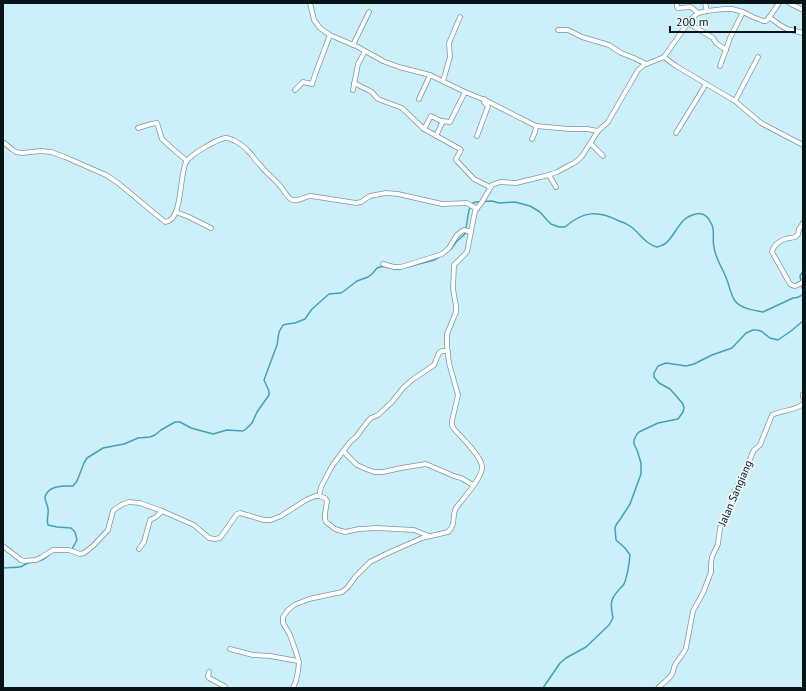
<svg xmlns="http://www.w3.org/2000/svg" width="806" height="691" viewBox="0 0 806 691" font-family="'PT Sans',sans-serif">
  <style>
    .lines { fill: none; stroke-linecap: round; stroke-linejoin: round }
    .stream { stroke: #42a0b6; stroke-width: 1.5 }
    .street-casing { stroke: #7698a1; stroke-width: 5.5 }
    .street { stroke: #fff; stroke-width: 4 }
    .labels { text-anchor: middle; dominant-baseline: central; stroke-width: 4; stroke-linejoin: round; paint-order: stroke }
    .street-label { font-size: 11px; fill: #071317; stroke: #eaf8fc }
  </style>
  <rect width="100%" height="100%" fill="#ccf0f9"/>
  <g class="lines">
    <g class="stream">
      <path d="M447 252 451 249 457 241 465 234 469 210 473 203 476 202 492 201 499 203 515 202 530 206 540 212 547 220 551 224 559 227H565C583 211 598 210 619 221 623 222 627 224 630 226 640 233 645 244 657 247 661 246 665 245 668 241 677 232 680 217 696 214 704 212 709 218 712 225 715 232 712 240 714 247 715 257 721 266 725 275 729 283 730 294 735 301 742 309 753 310 763 312L793 298C798 298 800 297 803 294"/>
      <path d="M803 271 800 276 803 291"/>
      <path d="M71 551 77 540 75 532 71 528 57 527 48 525C46 519 49 515 48 509 48 505 45 502 45 497 48 485 64 486 73 486L77 481 84 463 87 458 103 448 124 444 138 438 150 437 155 435 161 430 175 422H180L191 428 213 434 227 430 243 431 246 429 252 423 257 412 269 395V391L264 380 277 345 279 332 283 325 287 324 295 323 305 319 312 309 329 294 341 293 344 291 357 281 368 277 372 274 377 268C380 267 384 266 387 267 392 268 393 270 400 269L434 260 442 255"/>
      <path d="M3 568C9 567 14 568 19 567 22 567 25 564 28 563 40 560 41 563 51 553"/>
      <path d="M543 688 560 663 566 658 586 647 609 625 613 618C611 607 609 600 618 591 620 588 622 587 624 584 628 575 629 565 630 555L625 548 616 540 615 528 616 525 621 518 630 504 641 474V463L637 450 634 444V440L637 434 639 432 658 423 678 419 683 412 684 408 683 404 678 398 670 389 659 383 654 377V373L658 366 666 363 686 366 694 364 712 355 732 348 746 333 753 330H757L761 331 770 338 778 340 791 331 803 321"/>
    </g>
    <defs>
      <g id="street">
        <path d="M310 3 314 20 320 28 330 35 358 47 383 61 399 67 430 75 465 92 485 100 536 126 569 129H587L598 131"/>
        <path d="M677 3V7L678 8 691 7 698 13"/>
        <path d="M705 3 707 11"/>
        <path d="M789 3 803 10"/>
        <path d="M769 17 780 25 787 29 803 33"/>
        <path d="M688 23 713 38 716 43 726 50"/>
        <path d="M558 30H568L582 37 609 45 621 53 634 58 646 64"/>
        <path d="M353 45 369 12"/>
        <path d="M664 57 676 66 735 101 761 123 803 145"/>
        <path d="M720 66 730 38 743 12"/>
        <path d="M443 81 450 57 449 43 460 17"/>
        <path d="M354 83 372 92 376 97 378 99 402 108 424 129 460 149 461 150 456 159 457 161 474 179 490 187"/>
        <path d="M295 90 303 82 312 84 316 72 330 35"/>
        <path d="M353 90 358 64 365 51"/>
        <path d="M419 99 430 75"/>
        <path d="M735 101 758 57"/>
        <path d="M138 128 151 124 157 123 162 139 174 150 187 161"/>
        <path d="M424 129 431 116 443 122"/>
        <path d="M676 133 706 84"/>
        <path d="M436 136 443 121 449 122H450L465 92"/>
        <path d="M477 136 487 109 488 106 484 102V99"/>
        <path d="M532 139 535 132 536 126"/>
        <path d="M3 142 13 150 16 152 22 153 41 151 51 152 65 157 106 175 118 183 165 222C183 221 179 176 186 162 191 154 216 140 225 138 231 137 244 146 248 151 253 155 255 161 260 165 266 173 275 179 281 187 285 191 287 199 293 200 299 202 305 196 311 196L356 203 361 202 370 196 386 193 398 194 442 204 467 203 477 209"/>
        <path d="M591 144 603 156"/>
        <path d="M549 175 556 187"/>
        <path d="M176 212 189 217 211 228"/>
        <path d="M803 223 799 229 798 234 795 237C792 238 788 238 785 239 779 241 773 246 772 252L790 284C795 288 798 285 803 282"/>
        <path d="M383 264 394 267H401L433 257 442 254 449 248 457 235 462 231 464 230 471 232"/>
        <path d="M803 394V397"/>
        <path d="M343 451 357 465 366 469 374 472H383L401 468 426 464 454 476 461 478 473 485"/>
        <path d="M319 496 321 487 332 466 350 442 356 437 368 421 371 418 378 415 391 403 403 388 412 380 434 365 439 353 442 351H448"/>
        <path d="M3 546 21 560 24 561 36 560 42 557 53 550H69L80 554 84 553 93 546 108 530 109 526 113 511 115 509 123 504 129 502 140 503 162 511 194 525 209 538 215 539 220 538 237 514 240 513 264 520H271L281 516 306 500 315 496H319L325 498 327 501 325 514V519L326 522 335 529 345 532 359 529 377 528 414 530 429 536"/>
        <path d="M139 549 144 542 150 520 156 517 162 511"/>
        <path d="M230 649 253 655 270 656 298 661"/>
        <path d="M209 672 208 676 209 678 224 686 226 688"/>
        <path d="M293 688 296 681 298 671 299 662 296 652 290 635 283 623V617L288 610 294 605 309 599 342 592 347 588 356 576 370 562 388 553 422 538 448 532C457 523 451 517 456 508 462 500 484 476 482 466 481 456 461 437 454 429L452 425V421L458 395 449 363 447 346V334L456 312V306L453 289 454 265 467 252 475 211 482 202 492 185 500 182 516 183 545 176 557 172 572 164 577 161 582 156 598 131 608 122 638 70 644 65 664 57 690 20 698 13 707 11 724 9H732L743 12 753 17 763 21H766L769 18 779 3"/>
        <path d="M658 688C662 683 669 680 672 674 674 671 673 668 675 665 678 659 683 655 686 648L693 611 703 593 711 572V564L712 557 718 544 720 528 732 503 734 500 733 494 746 470 752 454 754 450 760 445 772 415C782 410 795 411 803 404"/>
      </g>
    </defs>
    <use href="#street" class="street-casing"/>
    <use href="#street" class="street"/>
  </g>
  <g class="labels">
    <g class="street-label">
      <text transform="translate(735 493) rotate(-67)">Jalan Sangiang</text>
    </g>
  </g>
  <rect width="806" height="691" fill="none" stroke="#071317" stroke-width="8"/>
  <path d="M670 26v6h125v-6" fill="none" stroke="#071317" stroke-width="2"/>
  <text x="676" y="26" font-size="12" fill="#071317" stroke="#eaf8fc" stroke-width="3" paint-order="stroke">200 m</text>
</svg>
